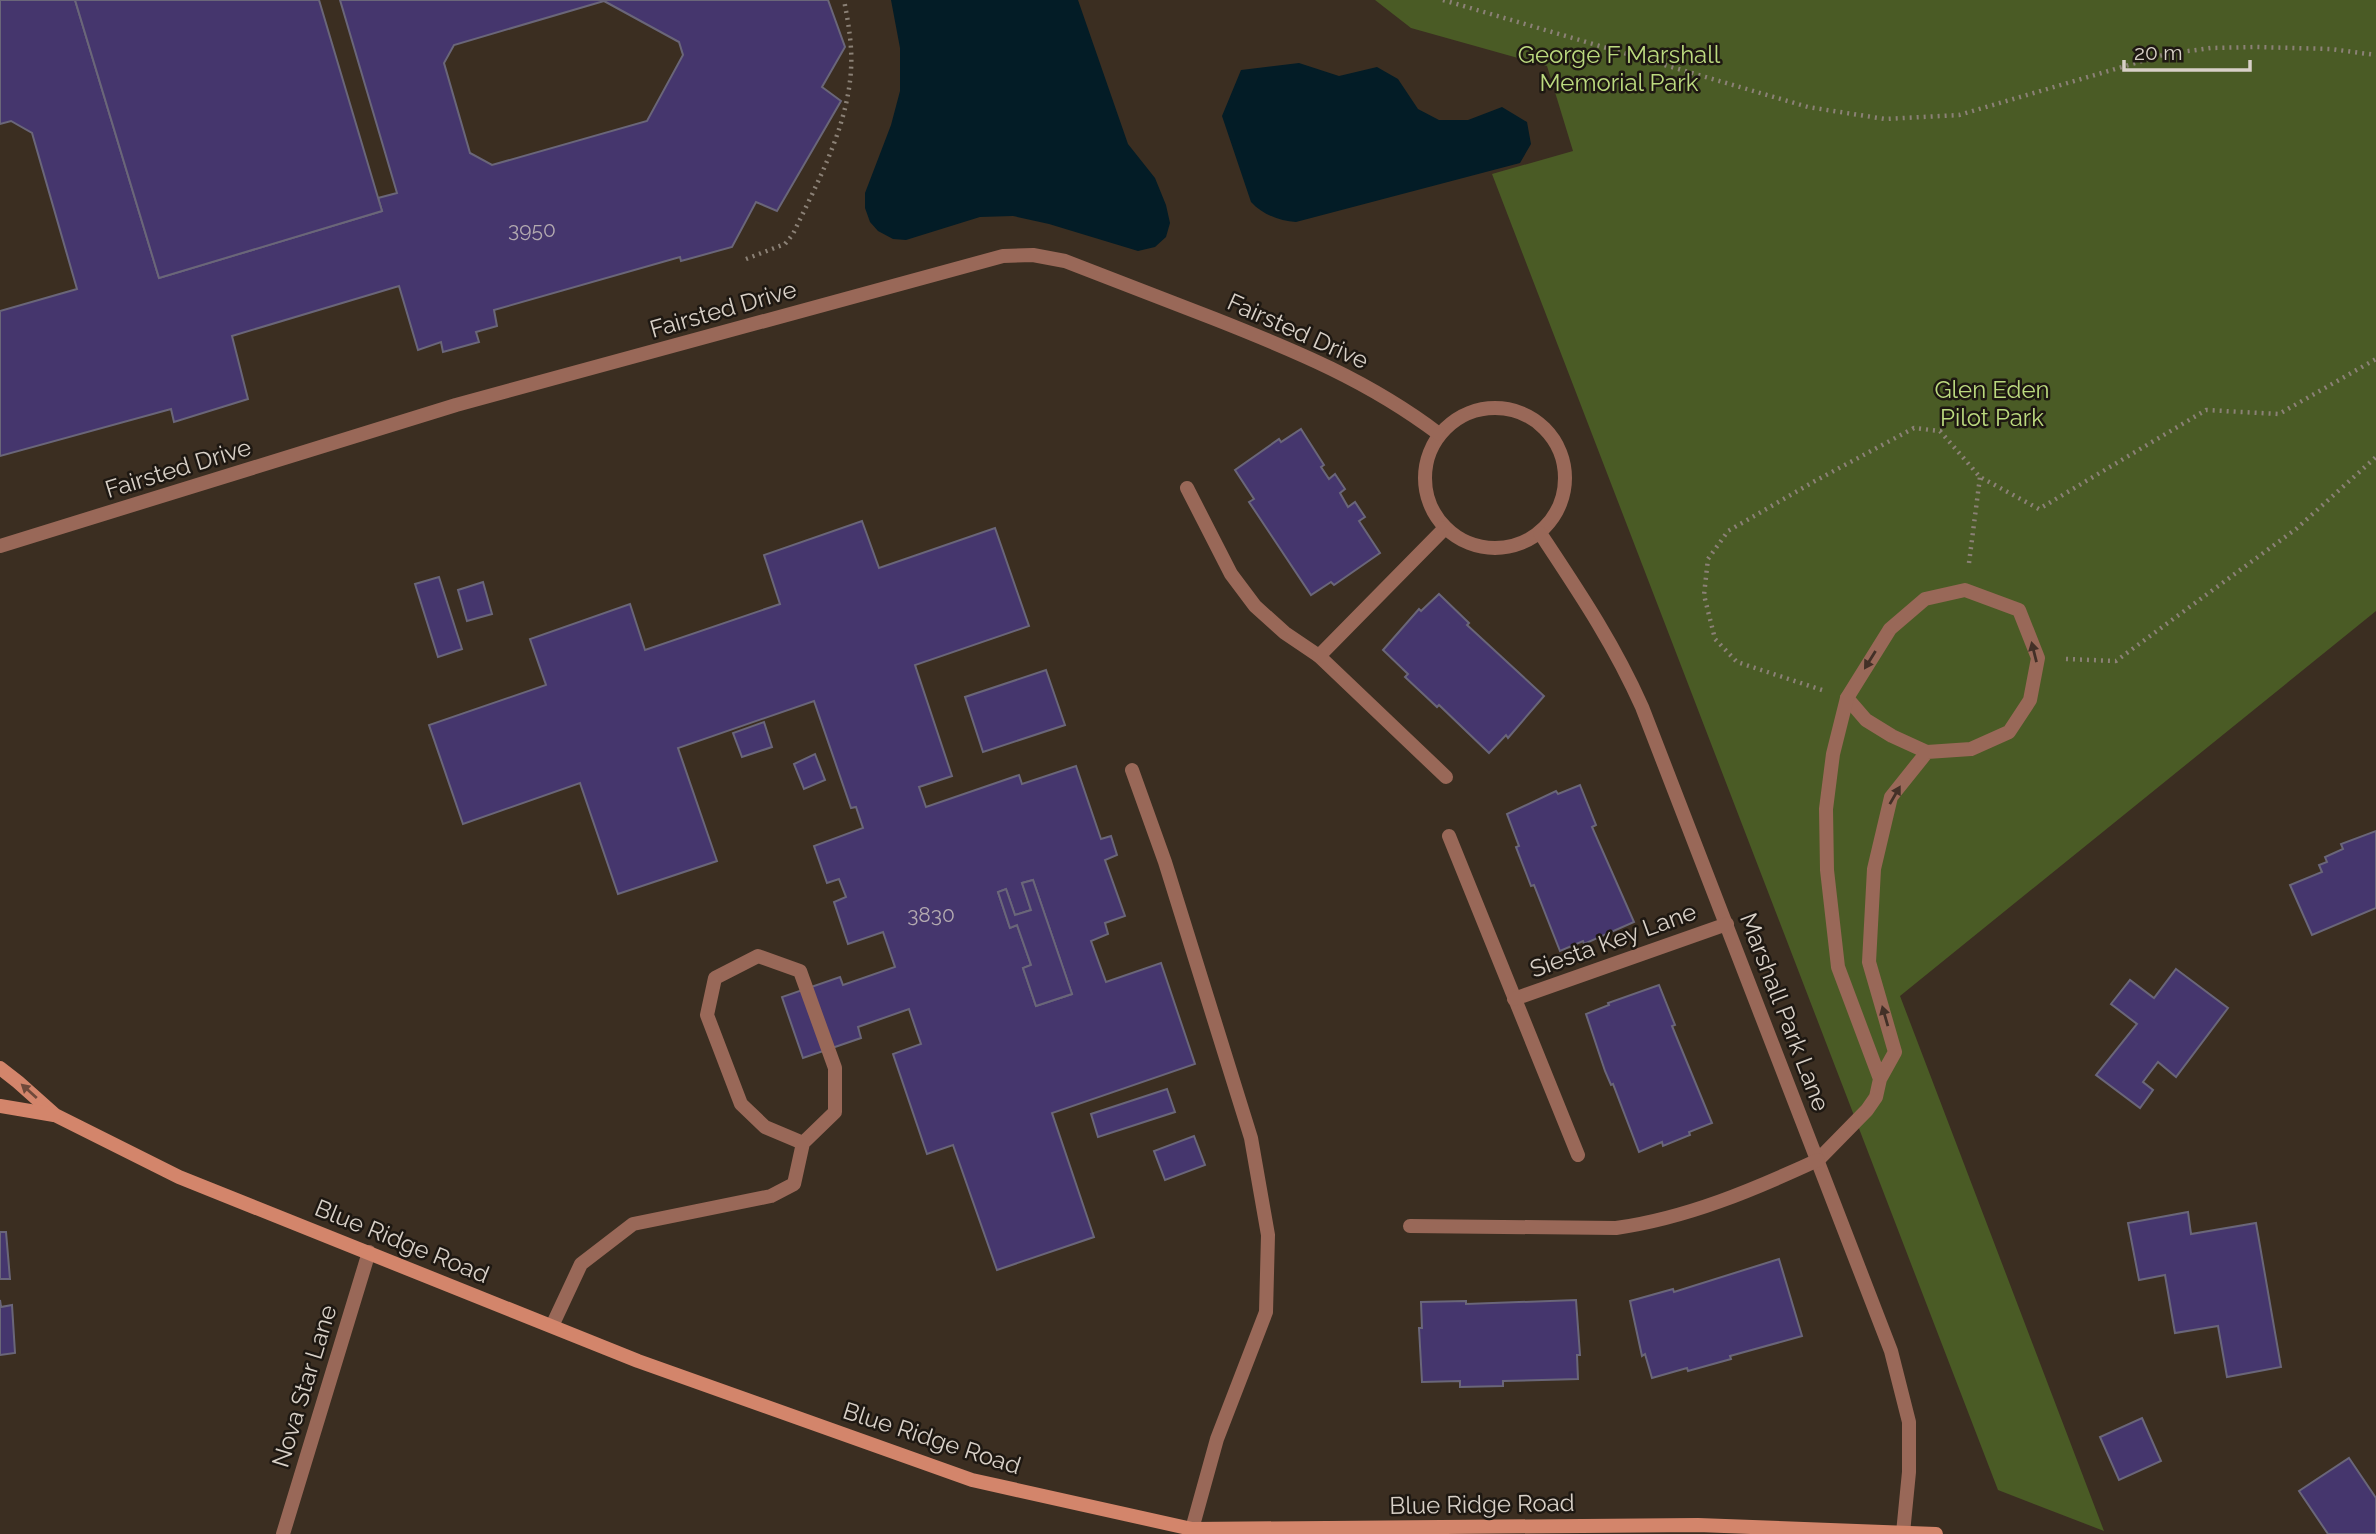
<svg xmlns="http://www.w3.org/2000/svg" width="2376" height="1534" viewBox="0 0 2376 1534" font-family="Raleway,sans-serif">
  <style>
    .green { fill: #4a5b25 }
    .water { fill: #031c26 }
    .building { fill: #45366d; stroke: #6a6679; stroke-width: 2; fill-rule: evenodd }
    .lines { fill: none; stroke-linecap: round; stroke-linejoin: round }
    .path { stroke: #8b8176; stroke-width: 4.5; stroke-dasharray: 2 5; stroke-linecap: butt }
    .lane { stroke: #996858; stroke-width: 14 }
    .street { stroke: #996858; stroke-width: 14 }
    .secondary { stroke: #d3856b; stroke-width: 14 }
    .oneway { fill: #433027 }
    .oneway2 { fill: #6f493a }
    .labels { text-anchor: middle; dominant-baseline: central; stroke-width: 5; stroke-linejoin: round; paint-order: stroke }
    .number-label { font-size: 21px; fill: #b3aab0 }
    .park-label { font-size: 24px; fill: #bcda7f; stroke: #1e1812 }
    .street-label { font-size: 24px; fill: #d8d0c7; stroke: #1e1812 }
  </style>
  <rect width="100%" height="100%" fill="#3b2e21"/>
  <path class="green" d="M1375 0H2376V611L1900 996 2104 1531 1998 1490 1492 174 1573 151 1547 66 1411 28Z"/>
  <g class="water">
    <path d="M891 0H1078L1128 144 1155 178 1166 205 1170 223 1166 237 1155 247 1138 251 1049 224 1013 216 980 217 906 240 893 239 878 231 870 222 865 208V193L891 125 900 91V48Z"/>
    <path d="M1299 63 1339 76 1377 67 1398 79 1418 109 1439 120H1468L1502 107 1527 122 1531 144 1520 163 1296 222C1279 221 1262 214 1251 202L1222 116 1241 70Z"/>
  </g>
  <g class="building">
    <path d="M0 0H75L159 278 382 211 378 198 397 193 340 0H828L845 47 822 87 841 101 777 211 756 202 732 247 681 261 680 257 494 310 497 326 476 332 479 342 443 352 441 342 418 350 399 286 232 336 248 399 174 422 171 409 0 456V311L77 289 32 133 11 121 0 124ZM604 1 679 42 683 55 647 121 492 165 470 153 444 63 454 45Z"/>
    <path d="M75 0H319L382 211 159 278Z"/>
    <path d="M1301 429 1324 465 1321 467 1329 479 1335 474 1345 489 1340 493 1348 507 1355 502 1365 517 1359 521 1380 553 1334 585 1331 582 1311 595 1249 502 1254 499 1235 470 1279 439 1281 442Z"/>
    <path d="M862 521 879 568 995 528 1029 626 915 665 952 776 919 787 926 807 1019 775 1022 784 1076 766 1101 839 1111 836 1117 855 1105 860 1125 916 1105 923 1108 934 1091 941 1106 982 1161 963 1195 1064 1052 1113 1094 1237 997 1270 953 1145 927 1154 893 1054 921 1044 909 1009 858 1027 861 1038 803 1058 782 997 840 977 843 985 895 967 883 932 848 944 834 902 846 897 839 879 827 883 814 846 863 828 856 807 851 808 814 701 678 748 717 861 618 894 580 783 463 824 429 725 546 685 530 639 630 604 645 650 780 604 764 555ZM1033 880 1072 994 1036 1006 1023 968 1031 965 1017 925 1010 928 998 892 1006 889 1015 915 1031 910 1022 883Z"/>
    <path d="M439 577 462 649 438 657 415 584Z"/>
    <path d="M483 582 492 614 467 621 458 590Z"/>
    <path d="M1439 594 1469 623 1467 625 1544 696 1508 738 1506 735 1489 753 1439 705 1437 707 1405 677 1408 674 1383 650 1419 609 1421 611Z"/>
    <path d="M1046 670 1065 725 983 752 965 697Z"/>
    <path d="M764 722 772 747 742 757 733 733Z"/>
    <path d="M815 754 825 780 804 789 794 764Z"/>
    <path d="M1580 785 1596 825 1592 827 1634 922 1584 944 1583 941 1560 951 1534 885 1531 886 1516 847 1519 846 1507 814 1556 791 1558 794Z"/>
    <path d="M2376 831V908L2312 935 2290 885 2322 872 2319 865 2327 862 2325 857 2343 849 2341 844Z"/>
    <path d="M1033 880 1072 994 1036 1006 1023 968 1031 965 1017 925 1010 928 998 892 1006 889 1015 915 1031 910 1022 883Z"/>
    <path d="M2176 969 2228 1008 2176 1077 2158 1062 2143 1082 2153 1090 2140 1108 2096 1075 2137 1024 2111 1004 2130 980 2154 998Z"/>
    <path d="M1659 985 1675 1025 1672 1026 1712 1123 1689 1132 1690 1135 1663 1146 1662 1142 1639 1152 1613 1084 1611 1085 1605 1071 1586 1014 1609 1005 1608 1003Z"/>
    <path d="M1167 1089 1175 1112 1098 1137 1091 1114Z"/>
    <path d="M1194 1136 1205 1165 1165 1180 1154 1151Z"/>
    <path d="M2188 1212 2191 1234 2256 1223 2281 1367 2227 1377 2218 1326 2175 1333 2165 1275 2139 1280 2128 1223Z"/>
    <path d="M0 1232H6L10 1279H0Z"/>
    <path d="M1779 1259 1802 1336 1730 1356 1731 1359 1688 1371 1687 1368 1652 1378 1645 1354 1642 1356 1630 1301 1673 1289 1674 1292Z"/>
    <path d="M0 1300 1 1307 12 1305 15 1353 0 1355Z"/>
    <path d="M1576 1300 1580 1355H1577L1578 1379 1503 1381V1386L1460 1387V1381L1422 1382 1419 1328H1422L1421 1302 1466 1301V1304Z"/>
    <path d="M2142 1418 2161 1461 2119 1480 2100 1437Z"/>
    <path d="M2349 1458 2376 1498V1534H2328L2299 1491Z"/>
  </g>
  <g class="lines">
    <g class="path">
      <path d="M1443 0 1808 107 1885 119 1959 115 2166 54 2211 48 2256 47 2331 49 2376 55"/>
      <path d="M746 259 785 244 793 234C820 177 855 114 851 49 850 32 847 16 844 0"/>
      <path d="M1969 563 1980 477"/>
      <path d="M2066 659 2116 661 2296 529 2376 457"/>
      <path d="M1822 690 1737 662 1715 639 1704 595 1708 559 1728 531 1815 481 1914 428 1940 431 1980 477 2039 509 2206 410 2279 414 2376 359"/>
    </g>
    <g class="lane">
      <path d="M1847 698 1866 720 1892 736 1927 752"/>
      <path d="M1132 770 1165 862 1251 1138 1268 1235 1266 1312 1217 1439 1192 1529"/>
      <path d="M1818 1160 1867 1110 1876 1097 1880 1079 1895 1052 1869 962 1874 869 1891 797 1927 752 1971 749 2009 732 2030 700 2038 658 2019 610 1965 590 1925 599 1890 629 1847 698 1833 754 1826 809 1827 870 1838 967 1880 1079"/>
      <path d="M552 1326 581 1264 633 1224 771 1196 794 1184 803 1143 835 1112V1068L800 971 758 956 715 978 707 1015 741 1104 765 1127 803 1143"/>
    </g>
    <g class="street">
      <circle cx="1495" cy="478" r="70"/>
      <path d="M1187 488 1231 574 1255 606 1285 633 1319 656 1446 777"/>
      <path d="M1540 533C1579 592 1613 642 1642 707L1891 1351 1909 1422V1472L1903 1533"/>
      <path d="M0 546 456 405 1003 256 1033 255 1065 261C1115 280 1165 300 1215 319 1296 351 1369 381 1439 434"/>
      <path d="M1319 656 1445 528"/>
      <path d="M1449 836 1578 1155"/>
      <path d="M1514 999 1727 924"/>
      <path d="M1410 1226 1616 1228C1687 1218 1753 1190 1818 1160"/>
      <path d="M283 1534 369 1252"/>
    </g>
    <g class="secondary">
      <path d="M0 1068 18 1082 55 1115 179 1177 638 1361 972 1480 1192 1529 1698 1525 1936 1534"/>
      <path d="M0 1106 54 1115"/>
    </g>
  </g>
  <defs><path id="oneway-solid" d="M-6-.8H1V-3.2L6.5 0L1 3.2V.8H-6Z" transform="scale(1.75)"/></defs>
  <g class="oneway">
    <use href="#oneway-solid" transform="translate(2034 652) rotate(-104)"/>
    <use href="#oneway-solid" transform="translate(1870 660) rotate(122)"/>
    <use href="#oneway-solid" transform="translate(1895 795) rotate(-60)"/>
    <use href="#oneway-solid" transform="translate(1885 1016) rotate(-106)"/>
  </g>
  <use class="oneway2" href="#oneway-solid" transform="translate(29 1091) rotate(-138)"/>
  <g class="labels">
    <g class="number-label">
      <text x="532" y="229">3950</text>
      <text x="931" y="914">3830</text>
    </g>
    <g class="park-label">
      <text x="1619" y="54">George F Marshall<tspan x="1619" dy="28">Memorial Park</tspan></text>
      <text x="1992" y="389">Glen Eden<tspan x="1992" dy="28">Pilot Park</tspan></text>
    </g>
    <g class="street-label">
      <text transform="translate(723 309) rotate(-16)">Fairsted Drive</text>
      <text transform="translate(1298 331) rotate(24)">Fairsted Drive</text>
      <text transform="translate(178 468) rotate(-17)">Fairsted Drive</text>
      <text transform="translate(1613 940) rotate(-20)">Siesta Key Lane</text>
      <text transform="translate(1785 1012) rotate(69)">Marshall Park Lane</text>
      <text transform="translate(402 1241) rotate(22)">Blue Ridge Road</text>
      <text transform="translate(304 1386) rotate(-73)">Nova Star Lane</text>
      <text transform="translate(932 1438) rotate(18)">Blue Ridge Road</text>
      <text transform="translate(1482 1504) rotate(-1)">Blue Ridge Road</text>
    </g>
  </g>
  <path d="M2124 60v10h126v-10" fill="none" stroke="#d8d0c7" stroke-width="3.5"/>
  <text x="2134" y="60" font-size="21" fill="#d8d0c7" stroke="#1e1812" stroke-width="5" paint-order="stroke">20 m</text>
</svg>
